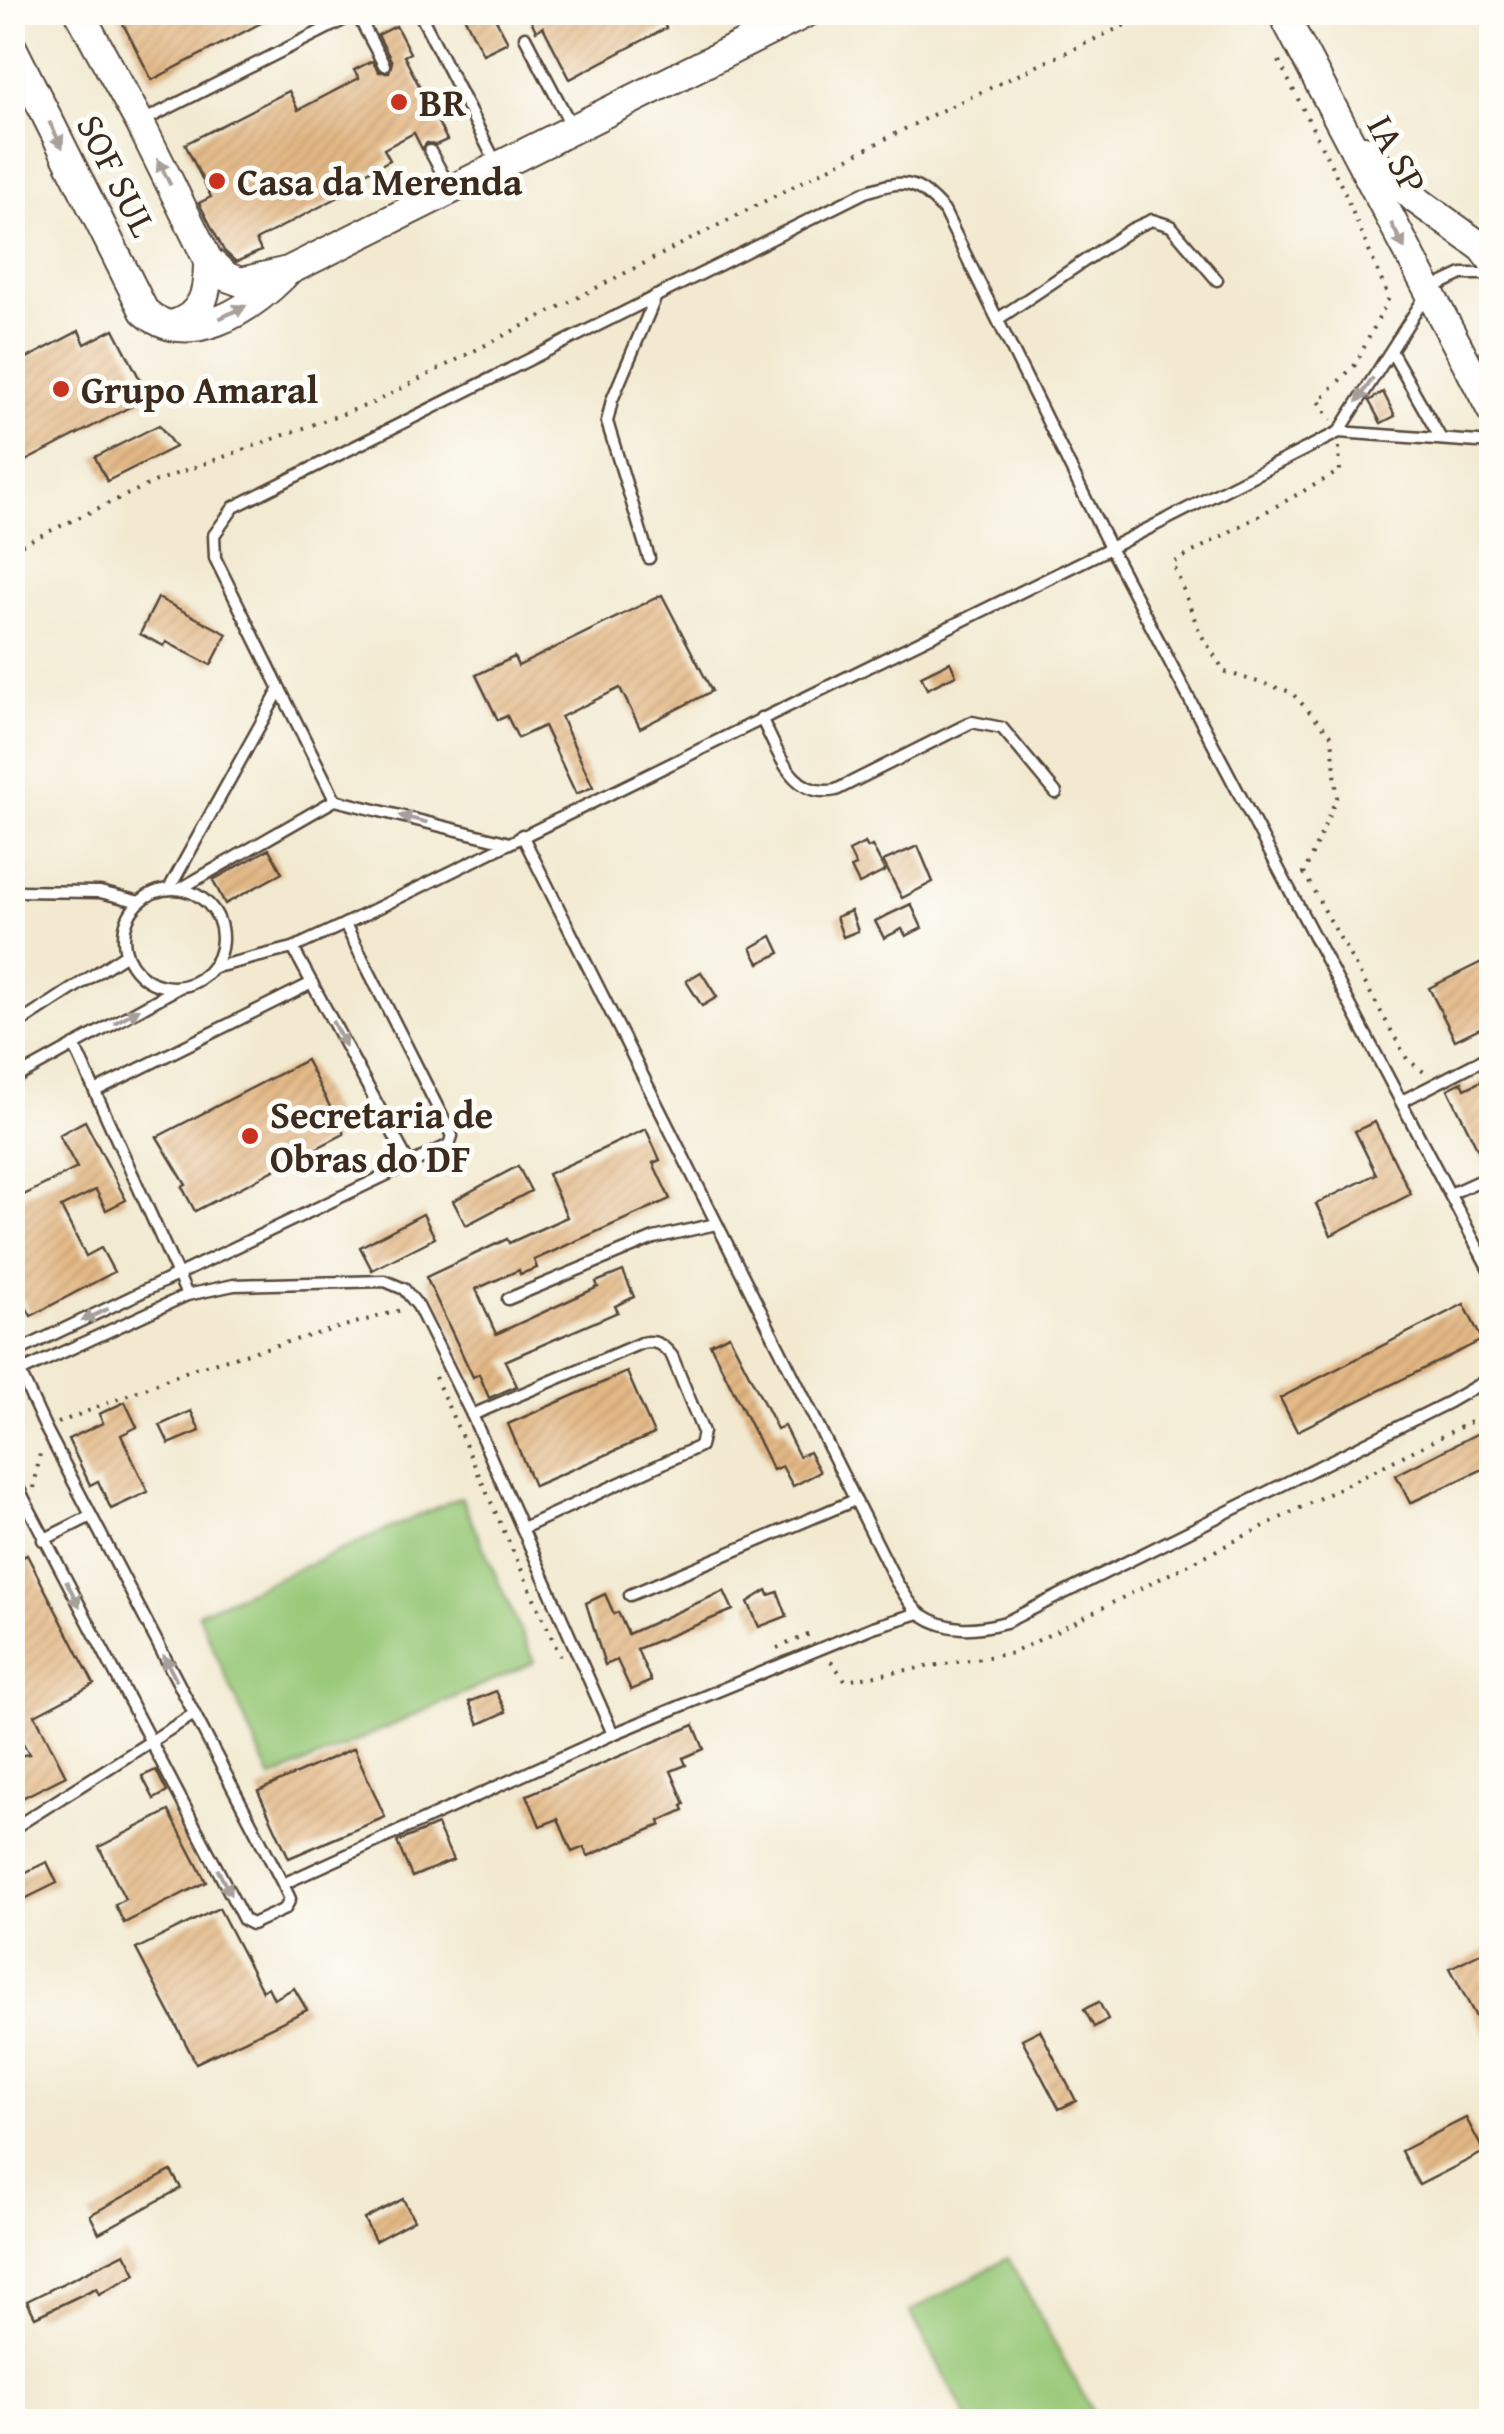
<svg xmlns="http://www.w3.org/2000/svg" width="1504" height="2434" viewBox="0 0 1504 2434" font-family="'Gentium Book Plus',serif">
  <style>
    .pitch { fill: #99c979; stroke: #6a7a4c; stroke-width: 2.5 }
    .building { fill: url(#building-hatch) }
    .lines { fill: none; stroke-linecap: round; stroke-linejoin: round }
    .lane-casing { stroke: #564739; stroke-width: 15 }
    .secondary-casing { stroke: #564739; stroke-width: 32 }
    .path { stroke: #564739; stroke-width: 4; stroke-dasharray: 2.5 8; stroke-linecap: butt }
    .lane { stroke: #fff; stroke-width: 10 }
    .secondary { stroke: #fff; stroke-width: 28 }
    .oneway { fill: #a79f9a }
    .poi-dot { fill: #c8321e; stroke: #fdfcf7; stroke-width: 4 }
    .labels { text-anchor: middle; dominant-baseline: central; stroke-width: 10; stroke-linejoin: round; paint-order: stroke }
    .poi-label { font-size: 38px; font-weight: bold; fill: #3b2a1e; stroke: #fdfcf7; text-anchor: start }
    .street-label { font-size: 38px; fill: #3b2a1e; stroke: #fdfcf7 }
  </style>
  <defs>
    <pattern id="building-hatch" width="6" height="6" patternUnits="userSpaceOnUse" patternTransform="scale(2.5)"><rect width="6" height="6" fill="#e3b885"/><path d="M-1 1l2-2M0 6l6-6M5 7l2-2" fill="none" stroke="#c49e72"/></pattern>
  </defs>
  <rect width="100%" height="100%" fill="#fdfcf7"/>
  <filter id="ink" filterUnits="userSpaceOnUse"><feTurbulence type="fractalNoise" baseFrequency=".01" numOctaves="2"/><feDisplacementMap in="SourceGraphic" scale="20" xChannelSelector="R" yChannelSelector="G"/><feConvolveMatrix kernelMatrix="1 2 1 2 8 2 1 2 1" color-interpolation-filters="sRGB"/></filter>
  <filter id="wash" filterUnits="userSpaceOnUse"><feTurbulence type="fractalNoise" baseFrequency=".0048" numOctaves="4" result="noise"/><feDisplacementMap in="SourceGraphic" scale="40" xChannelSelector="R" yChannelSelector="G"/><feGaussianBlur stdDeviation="2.25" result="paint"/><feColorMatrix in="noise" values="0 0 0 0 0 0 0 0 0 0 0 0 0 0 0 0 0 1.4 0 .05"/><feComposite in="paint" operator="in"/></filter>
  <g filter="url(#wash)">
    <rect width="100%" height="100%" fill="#f2e9d0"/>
    <g class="pitch">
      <path d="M461 1497 534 1662 271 1779 198 1613Z"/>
      <path d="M1008 2258 1092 2411 1072 2421H969L910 2312Z"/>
    </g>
    <g id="blocks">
      <g class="building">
        <path d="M117 12H282L152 80Z"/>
        <path d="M462 12H492L508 42 483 54Z"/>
        <path d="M527 12H659L666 28 570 79 543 27 536 31Z"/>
        <path d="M396 26 410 53 404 56 447 140 436 145 427 143 422 149 414 133 384 149 390 160 352 180 356 188 256 240 261 251 236 262 224 251 199 203 211 197 185 144 289 91 298 110 359 78 354 70 372 61 379 72H389L392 62 378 35Z"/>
        <path d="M114 329 149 397 12 468V366L79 331 85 344Z"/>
        <path d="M1383 392 1395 416 1381 423 1369 401Z"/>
        <path d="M159 425 175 447 107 481 95 457Z"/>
        <path d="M662 595 712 691 640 728 620 688 561 717 593 787 576 794 544 726 518 738 507 716 498 720 476 675 514 657 518 666Z"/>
        <path d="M158 598 227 634 211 665 166 642 164 646 140 634Z"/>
        <path d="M950 662 956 675 927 689 921 676Z"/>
        <path d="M865 843 868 848 872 846 885 871 859 884 851 868 856 866 849 851Z"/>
        <path d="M918 846 933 882 902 898 883 861Z"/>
        <path d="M269 849 282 873 225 904 213 880Z"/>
        <path d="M911 904 922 928 906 936 902 929 884 938 875 921Z"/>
        <path d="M851 911 858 931 843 937 836 917Z"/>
        <path d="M772 936 780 953 759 963 751 948Z"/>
        <path d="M1492 957V1022L1455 1040 1429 988Z"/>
        <path d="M701 972 717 997 702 1006 686 981Z"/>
        <path d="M306 1060 344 1134 195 1211 182 1187 186 1185 157 1137Z"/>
        <path d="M1492 1076V1166L1487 1168 1448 1089 1462 1082 1465 1089Z"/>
        <path d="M85 1121 126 1200 106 1210 96 1190 61 1207 86 1256 101 1248 114 1272 31 1316 12 1280V1201L77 1168 59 1135Z"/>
        <path d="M1375 1122 1411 1194 1331 1235 1316 1204 1376 1174 1355 1131Z"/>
        <path d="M646 1129 660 1160 653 1163 670 1199 534 1260 537 1268 520 1274 519 1270 476 1289 496 1334 598 1287 596 1282 623 1271 634 1297 615 1306 618 1312 505 1361 517 1386 489 1398 479 1374 473 1377 426 1277 507 1239 509 1243 567 1217 548 1174Z"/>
        <path d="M518 1166 531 1191 466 1225 453 1201Z"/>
        <path d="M423 1214 435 1238 372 1270 360 1247Z"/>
        <path d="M1464 1304 1482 1340 1297 1431 1280 1398Z"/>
        <path d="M729 1335 777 1429 784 1426 799 1456 809 1452 820 1472 793 1486 782 1466 773 1470 710 1344Z"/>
        <path d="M627 1372 654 1434 534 1486 508 1424Z"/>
        <path d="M125 1402 137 1427 121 1435 148 1492 111 1509 98 1481 90 1485 68 1439 103 1423 99 1414Z"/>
        <path d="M191 1411 200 1431 169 1444 160 1425Z"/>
        <path d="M1492 1426V1465L1410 1503 1396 1475Z"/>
        <path d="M27 1555 94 1684 35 1715 66 1776 12 1803V1757L29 1754 12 1723V1562Z"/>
        <path d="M767 1590 769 1595 778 1592 787 1616 759 1627 748 1602Z"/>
        <path d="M724 1591 733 1610 637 1649 651 1681 631 1690 617 1660 605 1665 586 1603 605 1594 614 1614 618 1612 628 1634Z"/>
        <path d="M496 1691 506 1712 479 1724 469 1702Z"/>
        <path d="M694 1725 704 1749 683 1758 686 1765 671 1771 685 1804 682 1806 684 1810 660 1821 661 1825 588 1856 584 1847 572 1852 558 1819 540 1826 527 1795Z"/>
        <path d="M354 1748 385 1817 289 1858 258 1791Z"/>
        <path d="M156 1770 167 1792 154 1799 142 1776Z"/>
        <path d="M169 1811 206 1882 124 1923 115 1905 125 1899 99 1847Z"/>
        <path d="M437 1825 453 1860 412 1877 397 1842Z"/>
        <path d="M47 1862 57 1883 12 1905V1879Z"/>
        <path d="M219 1908 262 1991 268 1987 274 1999 294 1988 307 2010 196 2063 136 1949Z"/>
        <path d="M1492 1947V2047L1450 1968Z"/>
        <path d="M1099 2002 1108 2019 1094 2027 1084 2009Z"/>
        <path d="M1040 2030 1076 2101 1059 2109 1022 2039Z"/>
        <path d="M1466 2118 1484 2152 1419 2185 1401 2151Z"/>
        <path d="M171 2171 181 2188 99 2233 90 2215Z"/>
        <path d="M403 2199 414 2220 375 2241 364 2219Z"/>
        <path d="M125 2253 136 2274 99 2294 96 2288 35 2317 27 2301Z"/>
      </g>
    </g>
  </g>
  <g filter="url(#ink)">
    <use href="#blocks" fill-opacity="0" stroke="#564739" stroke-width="2.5"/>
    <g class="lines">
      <defs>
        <g id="lane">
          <path d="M419 12 496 163"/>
          <path d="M750 12 761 34"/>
          <path d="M357 14 384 65"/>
          <path d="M525 37 573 129"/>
          <path d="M141 122 359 12"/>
          <path d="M430 151 449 186"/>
          <path d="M998 319 1132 229 1152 220 1171 226 1217 280"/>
          <path d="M1391 351 1441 439"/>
          <path d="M1339 432 1430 289 1462 274H1492"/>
          <path d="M649 558 607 422 612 400 656 296"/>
          <path d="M761 718C779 752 791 799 836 790L972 722 1002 728 1056 793"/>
          <path d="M335 800 215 558 214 535 234 507 865 192C904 179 916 179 944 211L1110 548 1492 1275"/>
          <path d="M522 835 897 1583C904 1592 911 1608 921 1614 949 1633 976 1630 1006 1622L1449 1402 1492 1377"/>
          <path d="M169 889 280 689"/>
          <path d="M180 889 335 800 506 842"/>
          <circle cx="173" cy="938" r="49"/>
          <path d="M12 891 100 892 140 902"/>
          <path d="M293 948 410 1165"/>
          <path d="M212 968 293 948 345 924 1110 548 1339 432 1492 443"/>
          <path d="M12 1028 126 954"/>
          <path d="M74 1045 187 1295 234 1285 385 1281 404 1289 418 1306 472 1415 613 1734"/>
          <path d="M12 1080 178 988"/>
          <path d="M95 1091 312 983"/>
          <path d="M1402 1101 1492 1055"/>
          <path d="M1450 1194 1492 1175"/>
          <path d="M508 1299 654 1238 716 1224"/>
          <path d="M12 1354 449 1145 452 1136 345 924"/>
          <path d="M12 1355 45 1427 283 1884 290 1899 285 1909 252 1924 244 1920 12 1476"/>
          <path d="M12 1372H20L187 1295"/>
          <path d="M472 1415 641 1343C656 1340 662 1344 672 1356L703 1432 700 1446 523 1528"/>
          <path d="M43 1540 91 1516"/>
          <path d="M630 1595 855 1500"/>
          <path d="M12 1829 194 1714"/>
          <path d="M283 1884 613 1734 873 1627 919 1613"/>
        </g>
        <g id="secondary">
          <path d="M79 12 140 123 208 260 227 277 241 282 288 271 808 12"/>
          <path d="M1282 12 1492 411"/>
          <path d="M12 47 144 311C187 351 249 310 283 276"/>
          <path d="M1364 150 1415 199 1483 248 1492 260"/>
          <path d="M172 325C205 316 208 290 208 260"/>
        </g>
      </defs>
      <use href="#lane" class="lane-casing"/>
      <use href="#secondary" class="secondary-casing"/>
      <g class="path">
        <path d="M1279 61 1342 187 1389 298 1355 365 1319 401 1331 420"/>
        <path d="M1339 447 1340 471 1173 563 1200 633 1225 672 1291 692 1332 736 1337 797 1304 873 1407 1059 1425 1073"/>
        <path d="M12 549 154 482 373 403 930 116 1153 12"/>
        <path d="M435 1377 560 1656"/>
        <path d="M58 1423 195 1368 405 1309"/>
        <path d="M34 1488 40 1453"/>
        <path d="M777 1648 810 1634 813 1637"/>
        <path d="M831 1661 845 1680 1013 1653 1492 1411"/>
      </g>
      <use href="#lane" class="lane"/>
      <use href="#secondary" class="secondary"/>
    </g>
    <defs><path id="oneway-solid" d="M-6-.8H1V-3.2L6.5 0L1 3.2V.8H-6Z" transform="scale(2.5)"/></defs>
    <g class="oneway">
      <use href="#oneway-solid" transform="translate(56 135) rotate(63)"/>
      <use href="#oneway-solid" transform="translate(164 172) rotate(-116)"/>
      <use href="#oneway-solid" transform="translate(1398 236) rotate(62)"/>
      <use href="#oneway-solid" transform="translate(233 312) rotate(-26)"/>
      <use href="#oneway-solid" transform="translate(1365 390) rotate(123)"/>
      <use href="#oneway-solid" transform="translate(413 819) rotate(-166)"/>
      <use href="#oneway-solid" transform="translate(127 1016) rotate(-29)"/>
      <use href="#oneway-solid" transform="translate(339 1034) rotate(62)"/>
      <use href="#oneway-solid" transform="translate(95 1315) rotate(155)"/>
      <use href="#oneway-solid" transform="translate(73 1594) rotate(62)"/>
      <use href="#oneway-solid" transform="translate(170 1668) rotate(-117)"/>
      <use href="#oneway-solid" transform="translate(224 1882) rotate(63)"/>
    </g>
  </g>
  <g class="poi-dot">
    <circle cx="399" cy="102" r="10"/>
    <circle cx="217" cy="181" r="10"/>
    <circle cx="61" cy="389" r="10"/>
    <circle cx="250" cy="1136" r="10"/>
  </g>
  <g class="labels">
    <g class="poi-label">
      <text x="419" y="102">BR</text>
      <text x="237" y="181">Casa da Merenda</text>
      <text x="81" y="389">Grupo Amaral</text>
      <text x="270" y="1114">Secretaria de<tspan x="270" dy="44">Obras do DF</tspan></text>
    </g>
    <g class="street-label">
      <text transform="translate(1398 154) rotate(62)">IA SP</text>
      <text transform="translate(118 175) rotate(63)">SOF SUL</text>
    </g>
  </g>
  <rect width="1504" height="2434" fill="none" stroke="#fdfcf7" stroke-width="50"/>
</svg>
